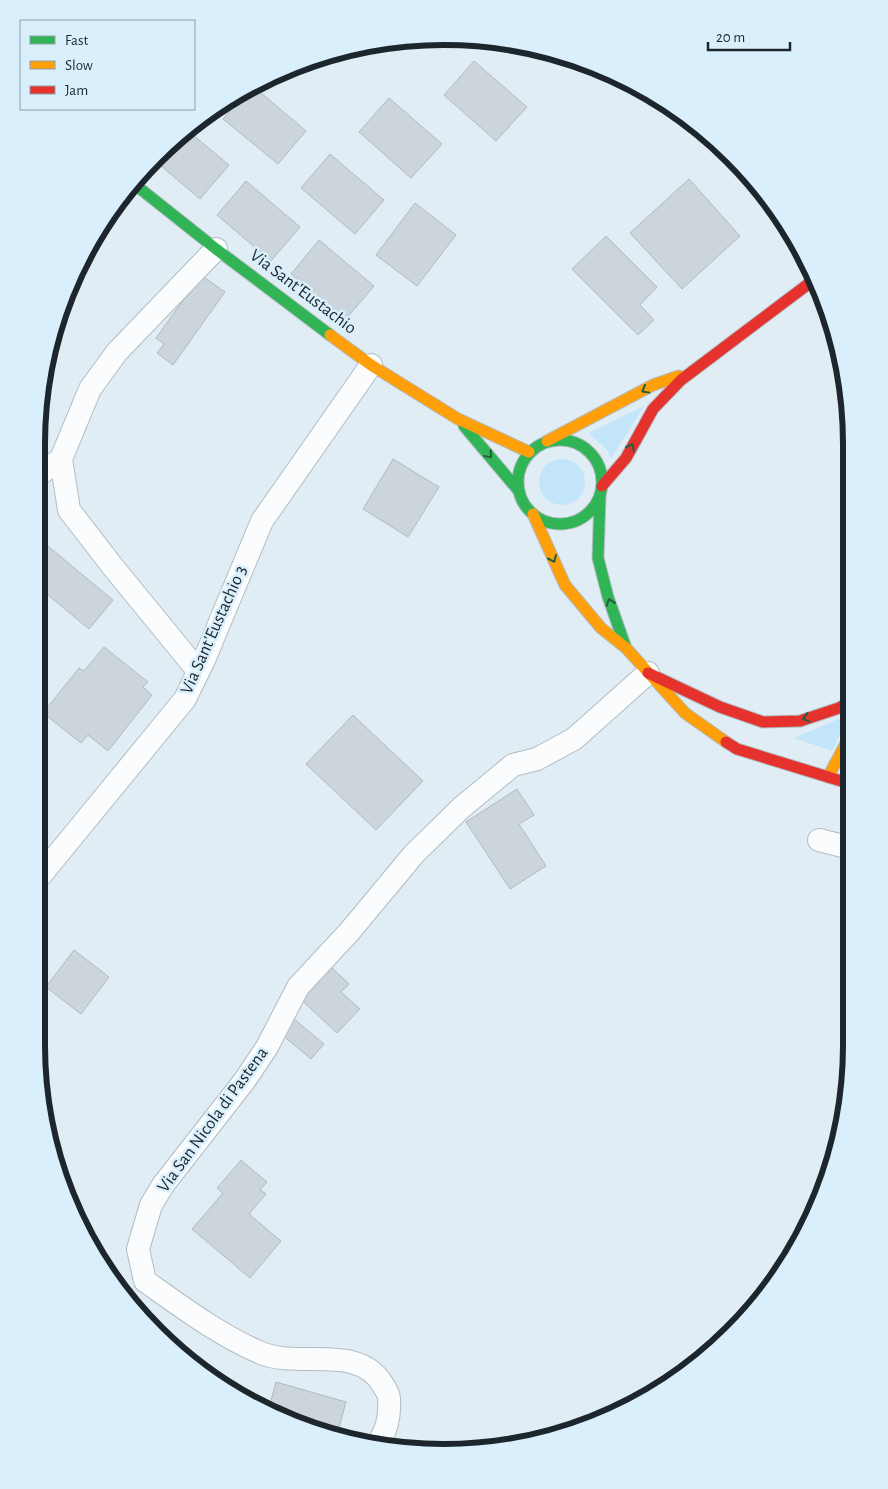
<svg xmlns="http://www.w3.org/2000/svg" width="888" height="1489" viewBox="0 0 888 1489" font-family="'Alegreya Sans',sans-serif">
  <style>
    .green { fill: #c2e5fa }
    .building { fill: #cbd5db; stroke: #b0bac0 }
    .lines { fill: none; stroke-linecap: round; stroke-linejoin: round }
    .street-casing { stroke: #b2bcc2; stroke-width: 24 }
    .fast-casing { stroke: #b2bcc2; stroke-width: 13 }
    .slow-casing { stroke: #b2bcc2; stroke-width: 13 }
    .jam-casing { stroke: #b2bcc2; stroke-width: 13 }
    .street { stroke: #fafcfd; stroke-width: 22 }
    .fast { stroke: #30b455; stroke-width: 11 }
    .slow { stroke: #ff9f0a; stroke-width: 11 }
    .jam { stroke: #e5322d; stroke-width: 11 }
    .oneway { stroke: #245f3c }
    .labels { text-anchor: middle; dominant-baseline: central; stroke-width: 5; stroke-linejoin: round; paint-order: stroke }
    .street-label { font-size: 18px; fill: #1c262c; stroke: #d9effc }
    .rim { fill: none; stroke: #1c262c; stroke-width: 6 }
  </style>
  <rect width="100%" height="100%" fill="#e1edf4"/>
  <g class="green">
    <path d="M644 406 611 459 607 450 589 433Z"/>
    <circle cx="562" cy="482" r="23"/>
    <path d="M850 714 832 751 794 738Z"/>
  </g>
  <g class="building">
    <path d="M474 61 527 107 496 141 444 95Z"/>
    <path d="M253 86 306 131 278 164 223 119 250 87Z"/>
    <path d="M389 98 442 144 411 178 359 132Z"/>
    <path d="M187 130 229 165 200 199 153 159Z"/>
    <path d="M330 154 384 200 355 234 301 188Z"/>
    <path d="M689 179 740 236 682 289 630 233Z"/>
    <path d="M246 181 300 227 271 261 217 215Z"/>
    <path d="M415 203 456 235 417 286 376 255Z"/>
    <path d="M606 236 657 287 640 305 654 320 638 335 572 269Z"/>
    <path d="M319 240 374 286 345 320 291 274Z"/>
    <path d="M201 275 225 292 173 365 157 353 164 344 156 338Z"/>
    <path d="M76 277 81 281 60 312 59 311Z"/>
    <path d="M393 459 439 487 408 537 363 509Z"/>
    <path d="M37 537 113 600 89 629 37 586Z"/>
    <path d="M104 647 148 682 143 687 152 695 108 751 88 735 81 743 43 713 79 668 84 671Z"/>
    <path d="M353 715 423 781 376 830 306 764Z"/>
    <path d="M517 789 534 815 519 824 546 866 510 889 466 822Z"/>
    <path d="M74 950 109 977 81 1014 46 987Z"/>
    <path d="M327 963 349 984 341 992 360 1009 337 1033 297 996Z"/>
    <path d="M294 1019 324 1044 311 1059 281 1034Z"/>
    <path d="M241 1160 267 1182 260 1190 266 1194 249 1214 281 1241 250 1278 192 1229 223 1193 217 1188Z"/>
    <path d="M276 1382 346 1402 337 1435 313 1431 269 1408Z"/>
  </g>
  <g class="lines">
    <defs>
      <g id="street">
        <path d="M37 476 61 459"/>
        <path d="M198 671 113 567 69 510 61 459 90 389 117 352 216 249"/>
        <path d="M819 840 851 848"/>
        <path d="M36 881 185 699 204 660 262 521 371 365"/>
        <path d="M379 1442C388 1428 390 1415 389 1399 389 1394 386 1390 383 1385 359 1343 300 1369 261 1353 219 1335 182 1307 145 1281L138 1249 151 1205 163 1185 245 1080 267 1047 298 987 350 931 414 854 461 808 513 765 537 759 574 739 648 673"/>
      </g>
      <g id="fast">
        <path d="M133 183 216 249 330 335"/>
        <path d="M464 426 519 491"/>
        <circle cx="560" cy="482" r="42"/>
        <path d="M600 497 598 558 608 597 626 648"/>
      </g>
      <g id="slow">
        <path d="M330 335 371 365 458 419 529 452"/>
        <path d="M547 441 653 385 679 376"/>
        <path d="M533 514 565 585 601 628 626 648 685 713 726 742"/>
        <path d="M828 777 851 734"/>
      </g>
      <g id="jam">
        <path d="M602 486 626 458 653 409 681 380 815 279"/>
        <path d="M648 673 720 707 763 722 800 721 839 708 851 701"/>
        <path d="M726 742 737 749 851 784"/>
        <path d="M850 784 851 782"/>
      </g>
    </defs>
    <use href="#street" class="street-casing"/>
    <use href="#fast" class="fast-casing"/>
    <use href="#slow" class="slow-casing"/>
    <use href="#jam" class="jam-casing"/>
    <use href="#street" class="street"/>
    <use href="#fast" class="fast"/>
    <use href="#slow" class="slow"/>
    <use href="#jam" class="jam"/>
  </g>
  <defs><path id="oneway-chevron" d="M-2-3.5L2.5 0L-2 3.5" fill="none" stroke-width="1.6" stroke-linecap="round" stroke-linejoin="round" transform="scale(1.25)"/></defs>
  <g class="oneway">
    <use href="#oneway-chevron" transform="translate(645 390) rotate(151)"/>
    <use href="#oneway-chevron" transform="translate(631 447) rotate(-63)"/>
    <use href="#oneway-chevron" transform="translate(489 455) rotate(50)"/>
    <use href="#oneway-chevron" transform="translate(553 559) rotate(66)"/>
    <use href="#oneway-chevron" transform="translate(610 602) rotate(-109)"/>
    <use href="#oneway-chevron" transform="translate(806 718) rotate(165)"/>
  </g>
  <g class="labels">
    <g class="street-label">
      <text transform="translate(303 292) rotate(37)">Via Sant'Eustachio</text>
      <text transform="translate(214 630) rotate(-66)">Via Sant'Eustachio 3</text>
      <text transform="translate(213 1120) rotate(-54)">Via San Nicola di Pastena</text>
    </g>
  </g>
  <path d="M0 0H888V1489H0ZM444 45H444A399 399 0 0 1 843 444V1045A399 399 0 0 1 444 1444H444A399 399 0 0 1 45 1045V444A399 399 0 0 1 444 45Z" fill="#d9effc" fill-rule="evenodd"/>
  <path class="rim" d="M444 45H444A399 399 0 0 1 843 444V1045A399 399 0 0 1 444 1444H444A399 399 0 0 1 45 1045V444A399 399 0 0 1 444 45Z"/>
  <rect x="20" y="20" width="175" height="90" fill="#d9effc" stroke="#8d9fa9"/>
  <rect x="30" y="36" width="25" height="8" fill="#30b455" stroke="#8d9fa9"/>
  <text x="65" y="45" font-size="15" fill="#1c262c">Fast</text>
  <rect x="30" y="61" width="25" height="8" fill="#ff9f0a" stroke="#8d9fa9"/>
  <text x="65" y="70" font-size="15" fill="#1c262c">Slow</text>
  <rect x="30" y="86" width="25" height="8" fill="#e5322d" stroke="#8d9fa9"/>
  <text x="65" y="95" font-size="15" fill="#1c262c">Jam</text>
  <path d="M708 42v8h82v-8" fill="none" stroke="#1c262c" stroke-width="2.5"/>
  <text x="716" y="42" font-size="15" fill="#1c262c" stroke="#d9effc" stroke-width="4" paint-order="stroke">20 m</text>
</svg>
